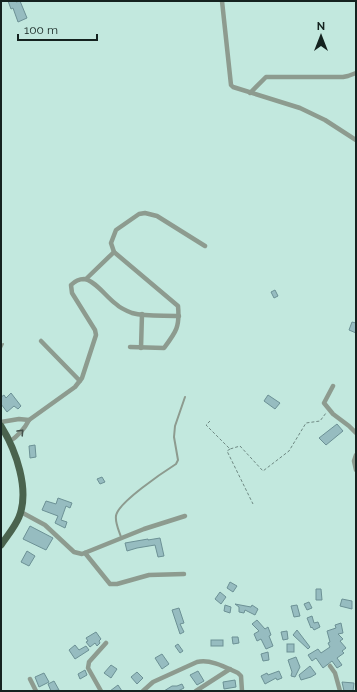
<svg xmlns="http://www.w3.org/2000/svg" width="357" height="692" viewBox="0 0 357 692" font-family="Raleway,sans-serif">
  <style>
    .building { fill: #96bcc0; stroke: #6c9195 }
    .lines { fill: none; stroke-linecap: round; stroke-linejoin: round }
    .path { stroke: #6f8983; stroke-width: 1; stroke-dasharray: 3 2; stroke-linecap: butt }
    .lane { stroke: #8d9b8f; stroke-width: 2 }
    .street { stroke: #8d9b8f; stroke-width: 4.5 }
    .primary { stroke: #4a634e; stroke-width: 7 }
    .oneway { stroke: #44524c }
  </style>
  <rect width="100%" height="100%" fill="#c2e8de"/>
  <g class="building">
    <path d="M8 1H16V2L20 1 27 18 18 22 13 8 11 9Z"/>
    <path d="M275 290 278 296 274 298 271 292Z"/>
    <path d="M352 322 356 323V333L349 330Z"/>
    <path d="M11 393 21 406 18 409 14 406 7 412 1 404V397L4 395 6 398Z"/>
    <path d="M268 395 280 403 275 409 264 401Z"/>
    <path d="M337 424 343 431 326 445 319 438Z"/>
    <path d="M35 445 36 457 30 458 29 446Z"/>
    <path d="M102 477 105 482 100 484 97 479Z"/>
    <path d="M58 498 72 503 70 508 66 506 61 520 67 522 65 528 55 523 58 516 42 510 46 501 56 504Z"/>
    <path d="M30 526 53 538 46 550 23 539Z"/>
    <path d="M160 538 164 556 158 557 155 545 137 548 127 551 125 543 148 539V540Z"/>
    <path d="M27 551 35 556 29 566 21 562Z"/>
    <path d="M230 582 237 586 233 592 227 588Z"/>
    <path d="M316 589H321L322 600H316Z"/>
    <path d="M220 592 226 597 221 604 215 599Z"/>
    <path d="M342 599 352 601V609L340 606Z"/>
    <path d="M309 602 312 608 307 610 304 604Z"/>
    <path d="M235 604 251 607 252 605 258 609 255 615 245 610 244 613 239 612V607Z"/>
    <path d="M225 605 231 607 230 613 224 611Z"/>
    <path d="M297 605 300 616 294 617 291 606Z"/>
    <path d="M179 608 184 623 180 624 184 632 180 634 172 610Z"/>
    <path d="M312 616 314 623 318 622 320 627 314 630 312 627 311 628 307 618Z"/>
    <path d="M257 620 265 629 268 627 271 635 269 636 273 646 266 649 261 639 257 641 254 634 259 631 252 624Z"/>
    <path d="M341 623 343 633 338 634 343 639 340 641 346 648 342 651 344 653 337 658 342 665 337 668 332 661 323 668 316 658 312 661 308 655 318 649 321 653 330 647 328 643 330 642 327 631 336 628 335 625Z"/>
    <path d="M297 630 310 647 308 649 293 635Z"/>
    <path d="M287 631 288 639 283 640 281 632Z"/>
    <path d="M96 632 101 639 99 641 100 643 97 646 95 643 90 647 86 642 88 641 86 638Z"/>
    <path d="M232 637H238L239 643 233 644Z"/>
    <rect x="211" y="640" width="12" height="6"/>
    <path d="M178 644 183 651 180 653 175 646Z"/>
    <rect x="287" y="644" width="7" height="8"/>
    <path d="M75 645 79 650 86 646 89 650 75 659 69 650Z"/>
    <path d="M268 652 269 660 263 661 261 654Z"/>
    <path d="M162 654 169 664 162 669 155 658Z"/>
    <path d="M296 657 300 667 295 677 291 676 292 672 288 660Z"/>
    <path d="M111 665 117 669 111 678 104 673Z"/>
    <path d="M310 666 316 674 311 677 301 680 299 675Z"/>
    <path d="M85 670 87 675 80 679 78 674Z"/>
    <path d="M198 671 204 681 197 685 190 675Z"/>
    <path d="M279 671 282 678 277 680 276 678 265 684 261 676 267 673 268 675Z"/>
    <path d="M137 672 143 678 137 684 131 677Z"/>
    <path d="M44 673 49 682 39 687 35 677Z"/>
    <path d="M235 680 236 687 224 689 223 682Z"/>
    <path d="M54 681 59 690 51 691 48 684Z"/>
    <path d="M342 682 354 683 353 691H344Z"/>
    <path d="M182 684 184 688 178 691H164L172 686H177Z"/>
    <path d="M118 685 122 691H110Z"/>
  </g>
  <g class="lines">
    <g class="path">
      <path d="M210 421 206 425 230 449 240 446 263 471 289 451 306 423 320 421 326 413"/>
      <path d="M230 449 227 451 253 504"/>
    </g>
    <g class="lane">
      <path d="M1 348 3 344"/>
      <path d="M121 537C119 531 115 523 116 516 117 503 165 471 176 464L178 460 174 437 175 426 185 397"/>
    </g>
    <g class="street">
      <path d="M222 1 231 85 233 87 300 108 325 120 356 140"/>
      <path d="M250 93 266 77H343L348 76 356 73"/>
      <path d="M86 279 114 252"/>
      <path d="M41 341 80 381"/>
      <path d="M130 347 164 348C176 332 180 327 178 306L114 252 111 243 116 230 139 214 145 213 157 216 205 246"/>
      <path d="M141 348 142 314"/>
      <path d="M333 386 324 403 333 414 349 426 356 433"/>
      <path d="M1 422 19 419 29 420"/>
      <path d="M9 442C18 436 24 430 29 420L75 387 82 378 96 335 95 330 72 293 71 285C75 281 79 279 84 279 95 280 107 298 116 304 120 308 127 311 132 313 147 317 164 315 179 316"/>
      <path d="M356 455 354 461 356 470"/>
      <path d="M21 512 45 525 74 552 82 554 144 529 185 516"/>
      <path d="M85 553 110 584H117L149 575 184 574"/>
      <path d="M330 666 335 673 340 691"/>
      <path d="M30 679 36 691"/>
      <path d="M101 691 88 668 89 662 106 643"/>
      <path d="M143 691 153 682 197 662C211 659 225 667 238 673L241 676 242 691"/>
      <path d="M196 691 230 669"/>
    </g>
    <path class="primary" d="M1 426C16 450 30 490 19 517 15 527 7 536 1 545"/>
  </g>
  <defs><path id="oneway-chevron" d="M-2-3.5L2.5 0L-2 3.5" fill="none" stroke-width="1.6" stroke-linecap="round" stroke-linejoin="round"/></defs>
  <use class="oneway" href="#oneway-chevron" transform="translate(21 432) rotate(-47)"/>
  <rect width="357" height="692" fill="none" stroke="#14221f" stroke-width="4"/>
  <g transform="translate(321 36)" stroke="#c2e8de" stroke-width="3" paint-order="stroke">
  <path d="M0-3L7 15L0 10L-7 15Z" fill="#14221f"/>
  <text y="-6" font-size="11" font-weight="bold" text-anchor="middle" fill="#14221f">N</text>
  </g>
  <path d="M18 34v6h79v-6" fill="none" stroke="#14221f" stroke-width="2"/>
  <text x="24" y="34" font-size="12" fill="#14221f" stroke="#c2e8de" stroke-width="3" paint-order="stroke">100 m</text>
</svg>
